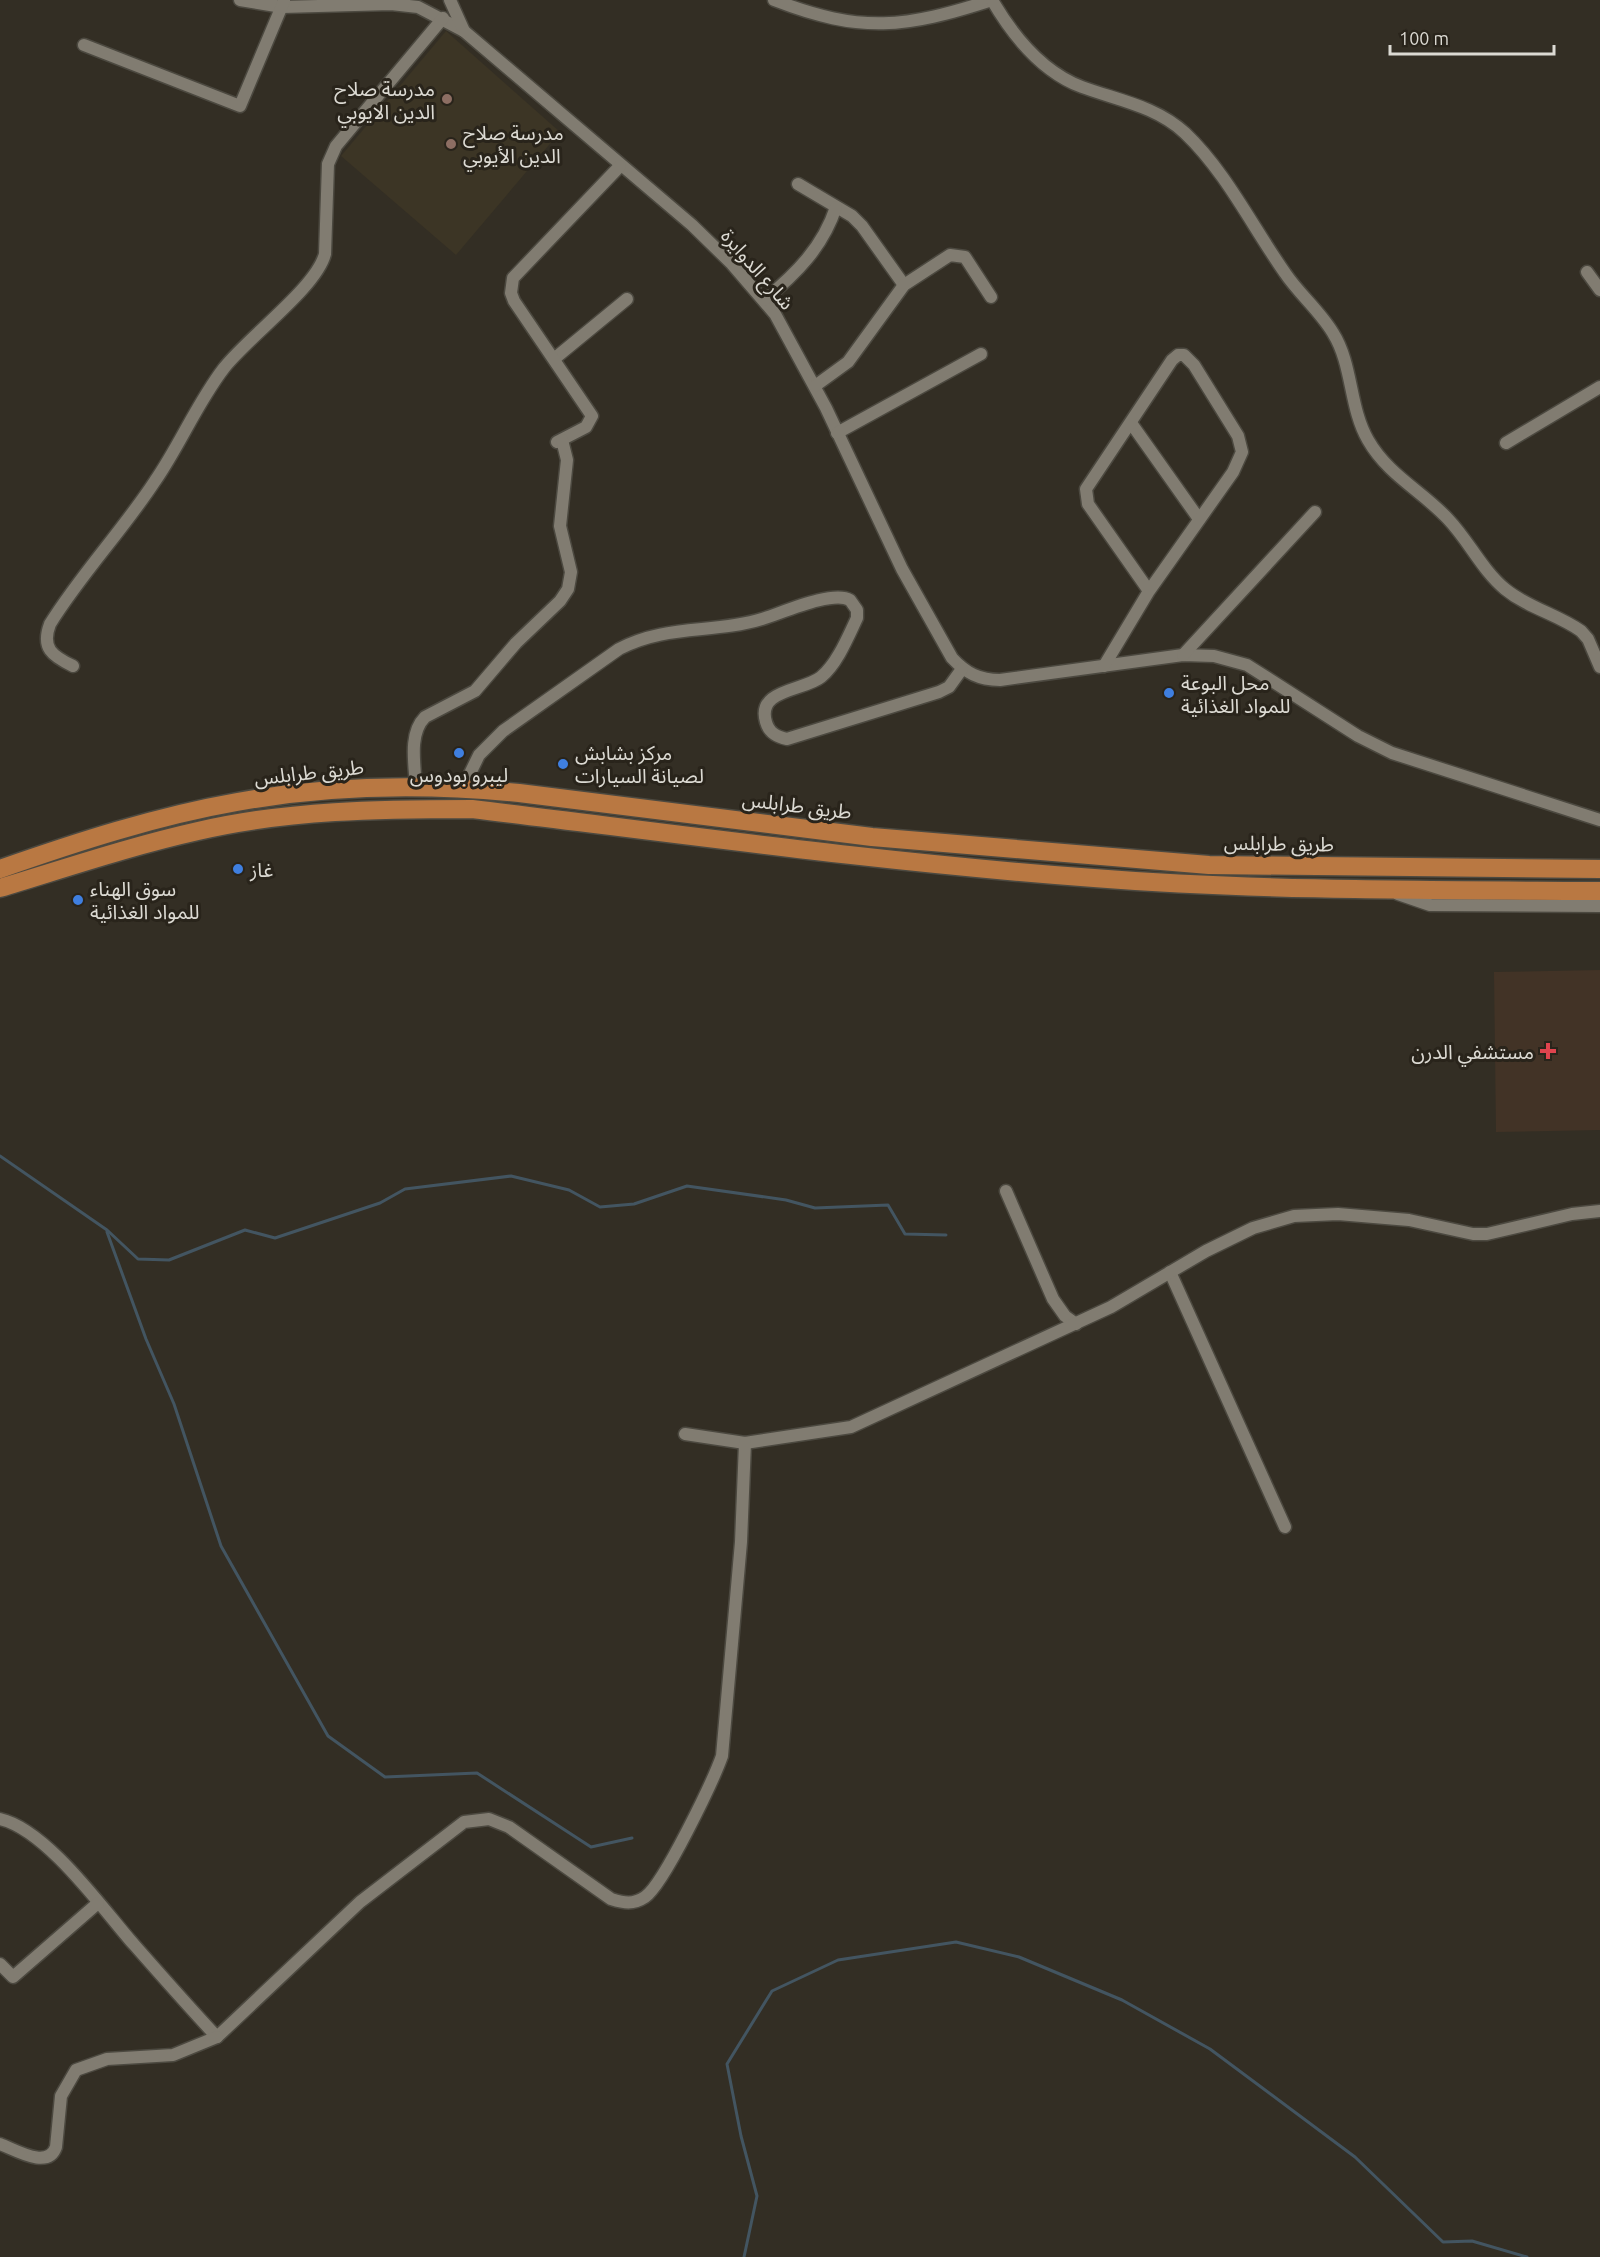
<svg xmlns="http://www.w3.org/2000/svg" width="1600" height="2257" viewBox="0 0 1600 2257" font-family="Ubuntu,'Noto Sans Arabic',sans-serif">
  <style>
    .built { fill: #3c3525 }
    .medical { fill: #423326 }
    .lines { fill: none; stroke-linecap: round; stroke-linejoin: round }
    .stream { stroke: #435561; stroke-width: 3 }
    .minor-casing { stroke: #4c4940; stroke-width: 15 }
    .trunk-casing { stroke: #4c4940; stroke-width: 21 }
    .minor { stroke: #817c71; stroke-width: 12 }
    .trunk { stroke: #b97842; stroke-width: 18 }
    .education-dot { fill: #8d6e63; stroke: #29241b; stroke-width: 2 }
    .shop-dot { fill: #3f7fe0; stroke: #29241b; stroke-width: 2 }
    .health-dot { fill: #e0444e; stroke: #29241b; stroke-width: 2 }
    .labels { text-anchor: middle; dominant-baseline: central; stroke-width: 6; stroke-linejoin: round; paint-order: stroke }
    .poi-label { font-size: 20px; fill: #dcdad3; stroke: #29241b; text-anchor: start }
    .street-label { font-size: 20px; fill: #dcdad3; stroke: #29241b }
  </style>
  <rect width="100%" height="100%" fill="#332e24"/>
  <path class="built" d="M446 31 560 132 456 255 341 156Z"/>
  <path class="medical" d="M1600 970V1130L1496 1132 1494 972Z"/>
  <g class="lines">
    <g class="stream">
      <path d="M0 1156 107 1230 138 1259 169 1260 245 1230 275 1238 380 1203 405 1189 511 1176 569 1190 600 1207 634 1204 687 1186 786 1200 815 1208 888 1205 905 1234 946 1235"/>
      <path d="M107 1232 146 1339 174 1404 221 1546 328 1736 385 1777 477 1773 591 1847 632 1838"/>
      <path d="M744 2257 757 2196 741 2136 727 2064 772 1991 838 1960 956 1942 1019 1957 1122 2000 1210 2049 1355 2157 1443 2242 1472 2241 1527 2257"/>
    </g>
    <defs>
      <g id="minor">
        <path d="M240 0 282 7 391 4 418 7 464 31 692 225 732 264 775 314 826 408 902 569 952 658C966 673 979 680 1000 680L1183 655 1214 656 1247 665 1358 736 1392 753 1600 820"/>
        <path d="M450 0 464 31"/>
        <path d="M774 0C862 34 905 28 992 0"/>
        <path d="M992 0C1013 36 1042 72 1082 87 1117 100 1156 106 1185 133 1226 172 1252 226 1285 273 1299 294 1320 311 1333 333 1353 365 1349 407 1368 440 1388 475 1422 491 1448 519 1469 541 1482 570 1505 589 1528 608 1557 614 1581 631L1588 639 1600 667"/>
        <path d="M84 45 240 106 284 1"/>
        <path d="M798 184 852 216 862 226 904 285"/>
        <path d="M1587 272 1600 290"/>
        <path d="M764 300C796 274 823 247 836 207"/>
        <path d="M554 359 627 299"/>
        <path d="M815 386 848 362 904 285 950 255 965 257 991 297"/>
        <path d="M1131 423 1199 519"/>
        <path d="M837 433 981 354"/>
        <path d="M557 442 586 427 592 416 514 301 511 293 513 278 620 166"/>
        <path d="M1506 443 1600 387"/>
        <path d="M1183 655 1315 512"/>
        <path d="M73 666C52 656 41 648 50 624 81 574 123 530 155 481 180 445 197 403 224 368 249 336 316 288 325 254L328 164 336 146 443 18"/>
        <path d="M1104 666 1149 591 1233 472 1242 452 1238 436 1194 365 1184 355H1178L1172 360 1086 489 1088 504 1149 591"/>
        <path d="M416 787C415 766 408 734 425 717L475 691 516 643 560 601 568 589 571 572 560 526 567 460 562 440"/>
        <path d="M463 788 479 755 503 731 619 649C666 624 713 634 762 619 782 613 832 590 850 600L857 610V618C848 637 837 664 821 677 804 691 756 689 766 722 769 733 777 737 787 739L939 692 949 687 962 669"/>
        <path d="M1398 894 1430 905 1600 906"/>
        <path d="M1006 1191 1053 1299 1065 1316 1076 1324"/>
        <path d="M1170 1272 1285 1527"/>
        <path d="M685 1434 745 1443 851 1427 1111 1307 1206 1251 1253 1228 1294 1216 1338 1214 1409 1220 1473 1234H1487L1572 1214 1600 1211"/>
        <path d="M0 1819C45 1829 100 1905 130 1940 159 1973 187 2005 217 2037L360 1902 464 1822 489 1819 509 1827 611 1899C624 1903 633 1905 645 1897 664 1884 713 1781 722 1756L741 1542 745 1443"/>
        <path d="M0 1964 13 1977 98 1903"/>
        <path d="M0 2144C16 2150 48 2170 56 2147L61 2096 76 2070 107 2059 173 2055 217 2037"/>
      </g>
      <g id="trunk">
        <path d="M0 869C77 842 157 816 237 802 330 785 426 784 519 793L872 837 1209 865 1600 869"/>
        <path d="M0 888C66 868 131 846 198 831 288 810 381 809 472 809 679 834 886 863 1094 878 1262 891 1431 890 1600 891"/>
      </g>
    </defs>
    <use href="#minor" class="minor-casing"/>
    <use href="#trunk" class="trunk-casing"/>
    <use href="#minor" class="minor"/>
    <use href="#trunk" class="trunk"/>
  </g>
  <g class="education-dot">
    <circle cx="447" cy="99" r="6"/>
    <circle cx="451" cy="144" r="6"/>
  </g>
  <g class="shop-dot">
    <circle cx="1169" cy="693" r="6"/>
    <circle cx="459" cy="753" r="6"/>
    <circle cx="563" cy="764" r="6"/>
    <circle cx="238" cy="869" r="6"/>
    <circle cx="78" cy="900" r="6"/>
  </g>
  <path class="health-dot" d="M1545 1042h6v6h6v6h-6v6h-6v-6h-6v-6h6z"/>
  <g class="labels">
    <g class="poi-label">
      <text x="435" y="88" text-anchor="end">مدرسة صلاح<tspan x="435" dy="23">الدين الايوبي</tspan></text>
      <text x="463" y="132">مدرسة صلاح<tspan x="463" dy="23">الدين الأيوبي</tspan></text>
      <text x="1181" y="682">محل البوعة<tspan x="1181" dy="23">للمواد الغذائية</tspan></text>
      <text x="575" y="752">مركز بشابش<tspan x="575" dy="23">لصيانة السيارات</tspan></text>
      <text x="459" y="774" text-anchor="middle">ليبرو بودوس</text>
      <text x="250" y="869">غاز</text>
      <text x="90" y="888">سوق الهناء<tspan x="90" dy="23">للمواد الغذائية</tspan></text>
      <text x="1534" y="1051" text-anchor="end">مستشفي الدرن</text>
    </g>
    <g class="street-label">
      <text transform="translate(758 269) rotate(49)">شارع الدوايرة</text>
      <text transform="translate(309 772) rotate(-6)">طريق طرابلس</text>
      <text transform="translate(797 805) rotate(7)">طريق طرابلس</text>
      <text transform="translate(1279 843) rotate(1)">طريق طرابلس</text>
    </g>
  </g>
  <path d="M1390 45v9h164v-9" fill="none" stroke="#dcdad3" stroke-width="3"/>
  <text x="1399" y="45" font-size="18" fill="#dcdad3" stroke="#29241b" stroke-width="4.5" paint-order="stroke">100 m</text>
</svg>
